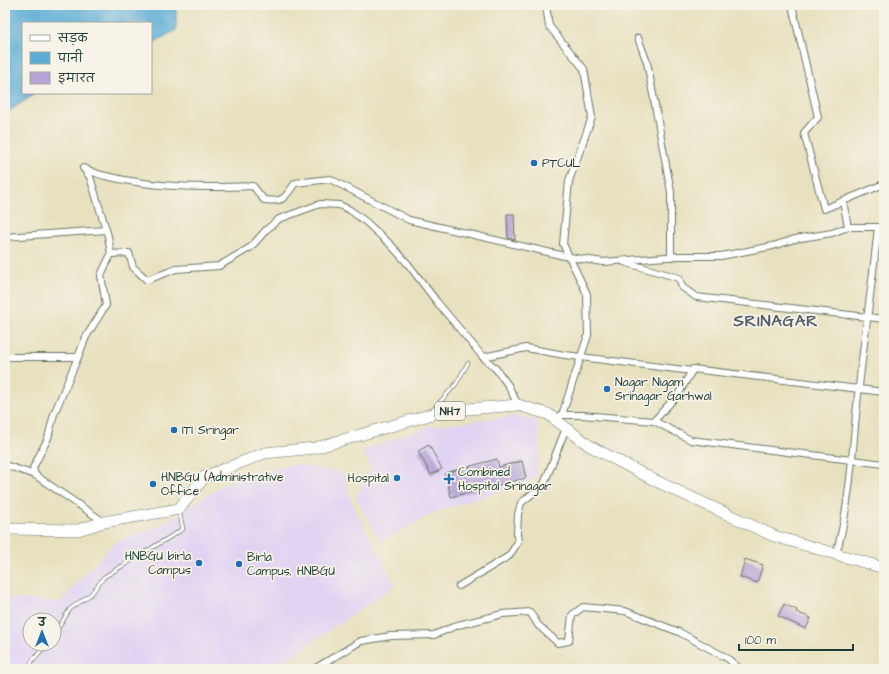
<svg xmlns="http://www.w3.org/2000/svg" width="889" height="674" viewBox="0 0 889 674" font-family="'Architects Daughter','Playpen Sans Deva',sans-serif">
  <style>
    .built { fill: #e1d4f3; fill-rule: evenodd }
    .water { fill: #5badd6; stroke: #3d7585 }
    .building { fill: #b6a3d7 }
    .lines { fill: none; stroke-linecap: round; stroke-linejoin: round }
    .lane-casing { stroke: #657665; stroke-width: 4.5 }
    .street-casing { stroke: #657665; stroke-width: 8 }
    .highway-casing { stroke: #657665; stroke-width: 12 }
    .lane { stroke: #fff; stroke-width: 3 }
    .street { stroke: #fff; stroke-width: 6 }
    .highway { stroke: #fff; stroke-width: 11 }
    .poi-dot { fill: #1f6fb2; stroke: #f7f3e8; stroke-width: 1.5 }
    .labels { text-anchor: middle; dominant-baseline: central; stroke-width: 3.5; stroke-linejoin: round; paint-order: stroke }
    .shield { fill: #f7f3e8; stroke: #60746a; stroke-width: 1 }
    .shield-label { font-size: 11px; font-weight: bold; fill: #1f3d34 }
    .poi-label { font-size: 12px; fill: #1f3d34; stroke: #f7f3e8; text-anchor: start }
    .district-label { font-size: 16px; font-weight: bold; letter-spacing: 1px; fill: #54616d; stroke: #f7f3e8 }
  </style>
  <rect width="100%" height="100%" fill="#f7f3e8"/>
  <filter id="ink" filterUnits="userSpaceOnUse"><feTurbulence type="fractalNoise" baseFrequency=".025" numOctaves="2"/><feDisplacementMap in="SourceGraphic" scale="8" xChannelSelector="R" yChannelSelector="G"/><feConvolveMatrix kernelMatrix="1 2 1 2 8 2 1 2 1" color-interpolation-filters="sRGB"/></filter>
  <filter id="wash" filterUnits="userSpaceOnUse"><feTurbulence type="fractalNoise" baseFrequency=".012" numOctaves="4" result="noise"/><feDisplacementMap in="SourceGraphic" scale="16" xChannelSelector="R" yChannelSelector="G"/><feGaussianBlur stdDeviation="0.9" result="paint"/><feColorMatrix in="noise" values="0 0 0 0 0 0 0 0 0 0 0 0 0 0 0 0 0 1.4 0 .05"/><feComposite in="paint" operator="in"/></filter>
  <g filter="url(#wash)">
    <rect width="100%" height="100%" fill="#e8e1c0"/>
    <g class="built">
      <path d="M517 416 537 420 539 446 536 475 529 482 438 511 380 541 356 497 371 467 361 451 430 426Z"/>
      <path d="M293 464 343 473 352 503 395 585 273 669H5V608L9 598 60 602 115 542 160 526 229 481ZM30 620H54V644H30Z"/>
    </g>
    <path class="water" d="M5 5H176V30L151 44V23H23V93H36L5 114Z"/>
    <g id="blocks">
      <g class="building">
        <path d="M507 214H514L515 240 508 238Z"/>
        <path d="M429 445 442 469 431 475 418 451Z"/>
        <path d="M497 459 499 467 522 461 526 478 451 497 445 473Z"/>
        <path d="M745 559 763 565 757 583 740 577Z"/>
        <path d="M784 604 797 610 796 612 811 618 806 629 778 616Z"/>
      </g>
    </g>
  </g>
  <g filter="url(#ink)">
    <use href="#blocks" fill-opacity="0" stroke="#657665" stroke-width="1"/>
    <g class="lines">
      <defs>
        <g id="lane">
          <path d="M432 411 456 384 468 363"/>
          <path d="M54 635 70 609 91 594 104 577 183 529 179 510"/>
          <path d="M29 669 32 661 47 644"/>
        </g>
        <g id="street">
          <path d="M546 5 549 26 584 69 592 117 569 181 563 244 587 294 588 335 562 415"/>
          <path d="M792 5 818 117 804 133 824 209 884 184"/>
          <path d="M638 38 647 62 671 192V257"/>
          <path d="M848 227H884"/>
          <path d="M5 237 106 230"/>
          <path d="M624 262 679 278 682 287 696 297 884 319"/>
          <path d="M5 357H78"/>
          <path d="M483 357 526 348 565 355 692 371"/>
          <path d="M518 405 508 385 496 369 483 357 437 302 408 264 392 246 366 222 350 210 339 205 320 204 279 219 266 230 251 247 219 266 176 269 147 280 133 267 129 253 111 254 108 236 90 177 83 168C91 171 99 175 106 176 154 188 204 188 253 186L264 200C284 202 284 199 295 183L330 179 409 220 569 257 603 262 679 256H721L773 246 795 239 832 233 848 227 843 201"/>
          <path d="M560 415H582L654 421 691 440 884 464"/>
          <path d="M654 421 679 393 693 369 884 392"/>
          <path d="M5 465 35 475 104 522"/>
          <path d="M35 475 33 468 48 438 54 414 78 357 86 337 106 305 101 275 111 254"/>
          <path d="M836 554C850 506 852 454 857 405 863 345 872 287 878 227"/>
          <path d="M459 586 509 556 518 542 517 534 518 514 521 503 544 484 566 428"/>
          <path d="M314 669 361 641 391 636 434 635 458 625 503 614 530 612 538 625 558 643 569 641 572 615 583 607 625 611 679 632 727 658 740 669"/>
        </g>
        <path id="highway" d="M5 529 78 530 104 522 179 509 204 477 265 453 315 448 443 411 518 405 548 414 590 446 656 481 774 536 884 568"/>
      </defs>
      <use href="#lane" class="lane-casing"/>
      <use href="#street" class="street-casing"/>
      <use href="#highway" class="highway-casing"/>
      <use href="#lane" class="lane"/>
      <use href="#street" class="street"/>
      <use href="#highway" class="highway"/>
    </g>
  </g>
  <g class="poi-dot">
    <circle cx="534" cy="163" r="4"/>
    <circle cx="607" cy="389" r="4"/>
    <circle cx="174" cy="430" r="4"/>
    <circle cx="397" cy="478" r="4"/>
    <path d="M447 473h4v4h4v4h-4v4h-4v-4h-4v-4h4z"/>
    <circle cx="153" cy="484" r="4"/>
    <circle cx="199" cy="563" r="4"/>
    <circle cx="239" cy="564" r="4"/>
  </g>
  <g class="labels">
    <rect class="shield" x="435" y="402" width="30" height="18" rx="3"/>
    <g class="shield-label">
      <text x="450" y="411">NH7</text>
    </g>
    <g class="poi-label">
      <text x="542" y="163">PTCUL</text>
      <text x="615" y="382">Nagar Nigam<tspan x="615" dy="14">Srinagar Garhwal</tspan></text>
      <text x="182" y="430">ITI Sringar</text>
      <text x="458" y="472">Combined<tspan x="458" dy="14">Hospital Srinagar</tspan></text>
      <text x="161" y="477">HNBGU (Administrative<tspan x="161" dy="14">Office</tspan></text>
      <text x="389" y="478" text-anchor="end">Hospital</text>
      <text x="191" y="556" text-anchor="end">HNBGU birla<tspan x="191" dy="14">Campus</tspan></text>
      <text x="247" y="557">Birla<tspan x="247" dy="14">Campus, HNBGU</tspan></text>
    </g>
    <g class="district-label">
      <text x="776" y="321">SRINAGAR</text>
    </g>
  </g>
  <rect width="889" height="674" fill="none" stroke="#f7f3e8" stroke-width="20"/>
  <rect x="22" y="22" width="130" height="72" fill="#f7f3e8" stroke="#a1aaa0"/>
  <rect x="30" y="35" width="20" height="6" fill="#ffffff" stroke="#a1aaa0"/>
  <text x="58" y="42" font-size="12" fill="#1f3d34">सड़क</text>
  <rect x="30" y="52" width="20" height="12" fill="#5badd6" stroke="#a1aaa0"/>
  <text x="58" y="62" font-size="12" fill="#1f3d34">पानी</text>
  <rect x="30" y="72" width="20" height="12" fill="#b6a3d7" stroke="#a1aaa0"/>
  <text x="58" y="82" font-size="12" fill="#1f3d34">इमारत</text>
  <g transform="translate(42 632)"><circle r="19" fill="#f7f3e8" stroke="#a1aaa0"/>
  <path d="M0-3L7 15L0 10L-7 15Z" fill="#1f6fb2"/>
  <text y="-6" font-size="11" font-weight="bold" text-anchor="middle" fill="#1f3d34">उ</text>
  </g>
  <path d="M739 644v6h114v-6" fill="none" stroke="#1f3d34" stroke-width="2"/>
  <text x="745" y="644" font-size="12" fill="#1f3d34" stroke="#f7f3e8" stroke-width="3" paint-order="stroke">100 m</text>
</svg>
